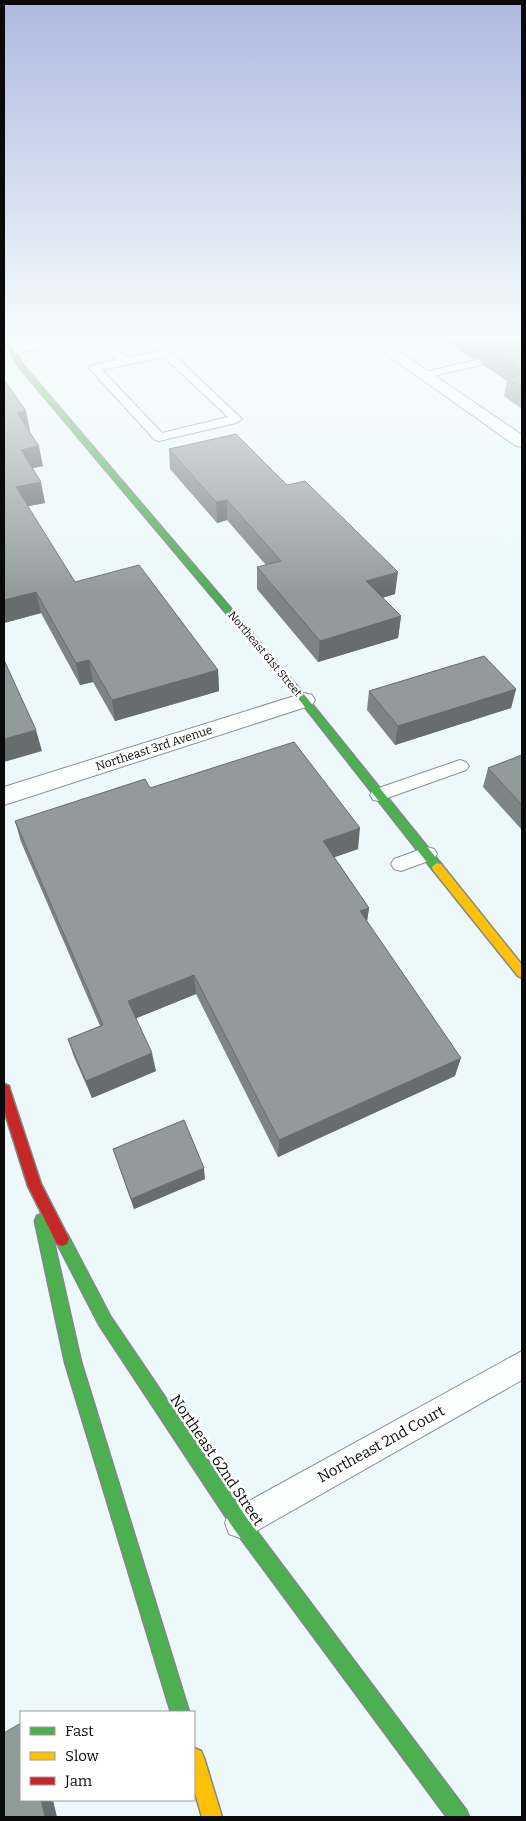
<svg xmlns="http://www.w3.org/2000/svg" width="526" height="1821" viewBox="0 0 526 1821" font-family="Bitter,serif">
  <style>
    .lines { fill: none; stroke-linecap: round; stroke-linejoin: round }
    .lane-casing { stroke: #8c9192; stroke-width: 2 }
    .street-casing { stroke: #8c9192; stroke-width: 2 }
    .fast-casing { stroke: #828888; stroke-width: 3 }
    .slow-casing { stroke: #828888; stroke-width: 3 }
    .jam-casing { stroke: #828888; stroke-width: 3 }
    .lane { fill: #fcfefe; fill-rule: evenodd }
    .street { fill: #fcfefe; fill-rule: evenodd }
    .fast { fill: #4caf50; fill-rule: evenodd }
    .slow { fill: #ffc107; fill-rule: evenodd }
    .jam { fill: #c62828; fill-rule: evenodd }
    .wall { fill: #7e8484 }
    .shaded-wall { fill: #676c6c }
    .building { fill: #939a9a; stroke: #676c6c }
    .labels { text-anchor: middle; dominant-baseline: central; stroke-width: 5; stroke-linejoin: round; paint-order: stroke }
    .far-street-label { font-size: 11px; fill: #0a0a0a; stroke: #fff }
    .street-label { font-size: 12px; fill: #0a0a0a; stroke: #fff }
    .near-street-label { font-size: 15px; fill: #0a0a0a; stroke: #fff }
  </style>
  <rect width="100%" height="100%" fill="#ecf8f9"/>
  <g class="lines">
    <defs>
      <g id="lane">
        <path d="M95 339H106L127 358 166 350 170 351 242 419 236 423 159 441 155 440 89 368 90 366 117 360ZM164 357 228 417 162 433 102 370Z"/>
        <path d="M477 360 481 361 482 363 481 365 424 378 419 375 420 373Z"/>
        <path d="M460 760 466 762 469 766 466 770 379 801 373 800 370 795 373 790Z"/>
        <path d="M427 847 434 849 437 854 434 859 401 871 394 869 391 864 394 859Z"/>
        <path d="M522 1351V1380L251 1534 240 1538 229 1534 225 1523 229 1512Z"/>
      </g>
      <g id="street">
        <path d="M51 339H81L79 342 74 343 4 355V347Z"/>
        <path d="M365 339H381L522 435V447L516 446Z"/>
        <path d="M304 693 312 695 315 700 312 705 4 805V787Z"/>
      </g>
      <g id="fast">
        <path d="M4 339H7L24 366 307 698 441 864 442 867 441 870H433L301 702 20 368 4 343Z"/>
        <path d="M42 1214 47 1216 49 1221 81 1362 189 1712H171L65 1362 35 1221 37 1216Z"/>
        <path d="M62 1232 67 1234 110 1316 246 1517 466 1810 469 1817H447L234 1529 100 1326 55 1239 57 1234Z"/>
      </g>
      <g id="slow">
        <path d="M437 863 441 864 522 965V978L518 976 433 870 432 867Z"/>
        <path d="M194 1748 201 1751 204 1758 222 1817H202L194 1789Z"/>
      </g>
      <path id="jam" d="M4 1084 9 1086 10 1090 41 1184 69 1239 67 1244 62 1246 57 1244 28 1186 4 1110Z"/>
    </defs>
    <use href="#lane" class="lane-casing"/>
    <use href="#street" class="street-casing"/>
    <use href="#fast" class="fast-casing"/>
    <use href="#slow" class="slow-casing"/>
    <use href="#jam" class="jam-casing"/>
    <use href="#lane" class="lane"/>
    <use href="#street" class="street"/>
    <use href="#fast" class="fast"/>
    <use href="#slow" class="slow"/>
    <use href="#jam" class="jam"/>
  </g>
  <g class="wall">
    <path d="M405 339H439L413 344Z"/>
    <path d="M443 339H522V409L504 396 507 381 483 365 481 359H473Z"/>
    <path d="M5 381 30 431 43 466 33 468 45 503 27 506 75 582 218 670 219 691 115 721 93 682 80 685 41 613 4 623Z"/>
    <path d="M169 449 395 594 382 598 401 616 398 638 318 662 257 589V567L266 565 227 520 217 523 170 469Z"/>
    <path d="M516 689 511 708 395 745 367 710 369 691Z"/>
    <path d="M522 755V830L483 787 488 768Z"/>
    <path d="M15 821 358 849 334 857 369 908 367 921 455 1076 278 1157 196 994 136 1018 156 1071 92 1098 74 1057 68 1039 100 1026 21 842Z"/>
    <path d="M113 1149 205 1179 134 1209Z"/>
  </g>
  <g class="shaded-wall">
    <path d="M414 339H439L413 344Z"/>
    <path d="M26 411 30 431 21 433 17 413Z"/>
    <path d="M39 446 43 466 25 470 21 450Z"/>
    <path d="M41 482 45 503 20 508 16 487Z"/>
    <path d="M227 500V520L217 523 216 502Z"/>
    <path d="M398 572 395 594 364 603 366 581Z"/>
    <path d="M36 592 41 613 4 623V600Z"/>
    <path d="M401 616 398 638 318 662 320 641Z"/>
    <path d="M89 660 93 682 80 685 76 663Z"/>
    <path d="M218 670 219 691 115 721 112 700Z"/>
    <path d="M516 689 511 708 395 745 398 726Z"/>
    <path d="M36 730 42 751 4 762V739Z"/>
    <path d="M360 828 358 849 321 862 323 841Z"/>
    <path d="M369 908 366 928 360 911Z"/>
    <path d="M194 975 196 994 132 1020 128 1001Z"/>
    <path d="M152 1053 156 1071 92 1098 86 1081Z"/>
    <path d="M461 1058 455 1076 278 1157 279 1140Z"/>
    <path d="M204 1168 205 1179 134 1209 131 1199Z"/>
    <path d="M41 1800H53L57 1817H45Z"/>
  </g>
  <g class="building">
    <path d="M473 339H522V371L486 347 485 341H476Z"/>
    <path d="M522 375V388L507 378Z"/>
    <path d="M5 381 26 411 17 413 39 446 21 450 41 482 16 487 75 582 139 565 218 670 112 700 89 660 76 663 36 592 4 600V382Z"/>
    <path d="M236 434 287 485 305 481 398 572 366 581 401 616 320 641 257 567 281 561 227 500 216 502 169 449Z"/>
    <path d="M484 656 516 689 398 726 369 691Z"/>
    <path d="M4 660 36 730 4 739Z"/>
    <path d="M294 742 360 828 323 841 369 908 360 911 461 1058 279 1140 194 975 128 1001 152 1053 86 1081 68 1039 103 1025 15 821 145 779 150 788Z"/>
    <path d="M522 755V805L488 768Z"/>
    <path d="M184 1120 204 1168 131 1199 113 1149Z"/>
    <path d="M21 1723V1800H41L45 1817H4V1733Z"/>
  </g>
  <linearGradient id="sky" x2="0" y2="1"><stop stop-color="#adb8df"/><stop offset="0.57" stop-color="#f6fcfc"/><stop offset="1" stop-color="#f6fcfc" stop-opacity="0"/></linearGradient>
  <rect width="526" height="594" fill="url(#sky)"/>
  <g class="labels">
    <g class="far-street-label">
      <text transform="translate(265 654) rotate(50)">Northeast 61st Street</text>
    </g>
    <g class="street-label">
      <text transform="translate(154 748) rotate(-18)">Northeast 3rd Avenue</text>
    </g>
    <g class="near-street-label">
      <text transform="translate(381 1444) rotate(-29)">Northeast 2nd Court</text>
      <text transform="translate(217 1460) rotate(56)">Northeast 62nd Street</text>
    </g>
  </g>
  <rect width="526" height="1821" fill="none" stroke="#0a0a0a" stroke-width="10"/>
  <rect x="20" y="1711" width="175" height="90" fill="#ffffff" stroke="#9d9d9d"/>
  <rect x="30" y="1727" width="25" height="8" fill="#4caf50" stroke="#9d9d9d"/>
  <text x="65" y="1736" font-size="15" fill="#0a0a0a">Fast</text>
  <rect x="30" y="1752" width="25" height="8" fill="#ffc107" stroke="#9d9d9d"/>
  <text x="65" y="1761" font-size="15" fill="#0a0a0a">Slow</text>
  <rect x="30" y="1777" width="25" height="8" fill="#c62828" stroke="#9d9d9d"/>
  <text x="65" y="1786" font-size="15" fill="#0a0a0a">Jam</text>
</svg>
